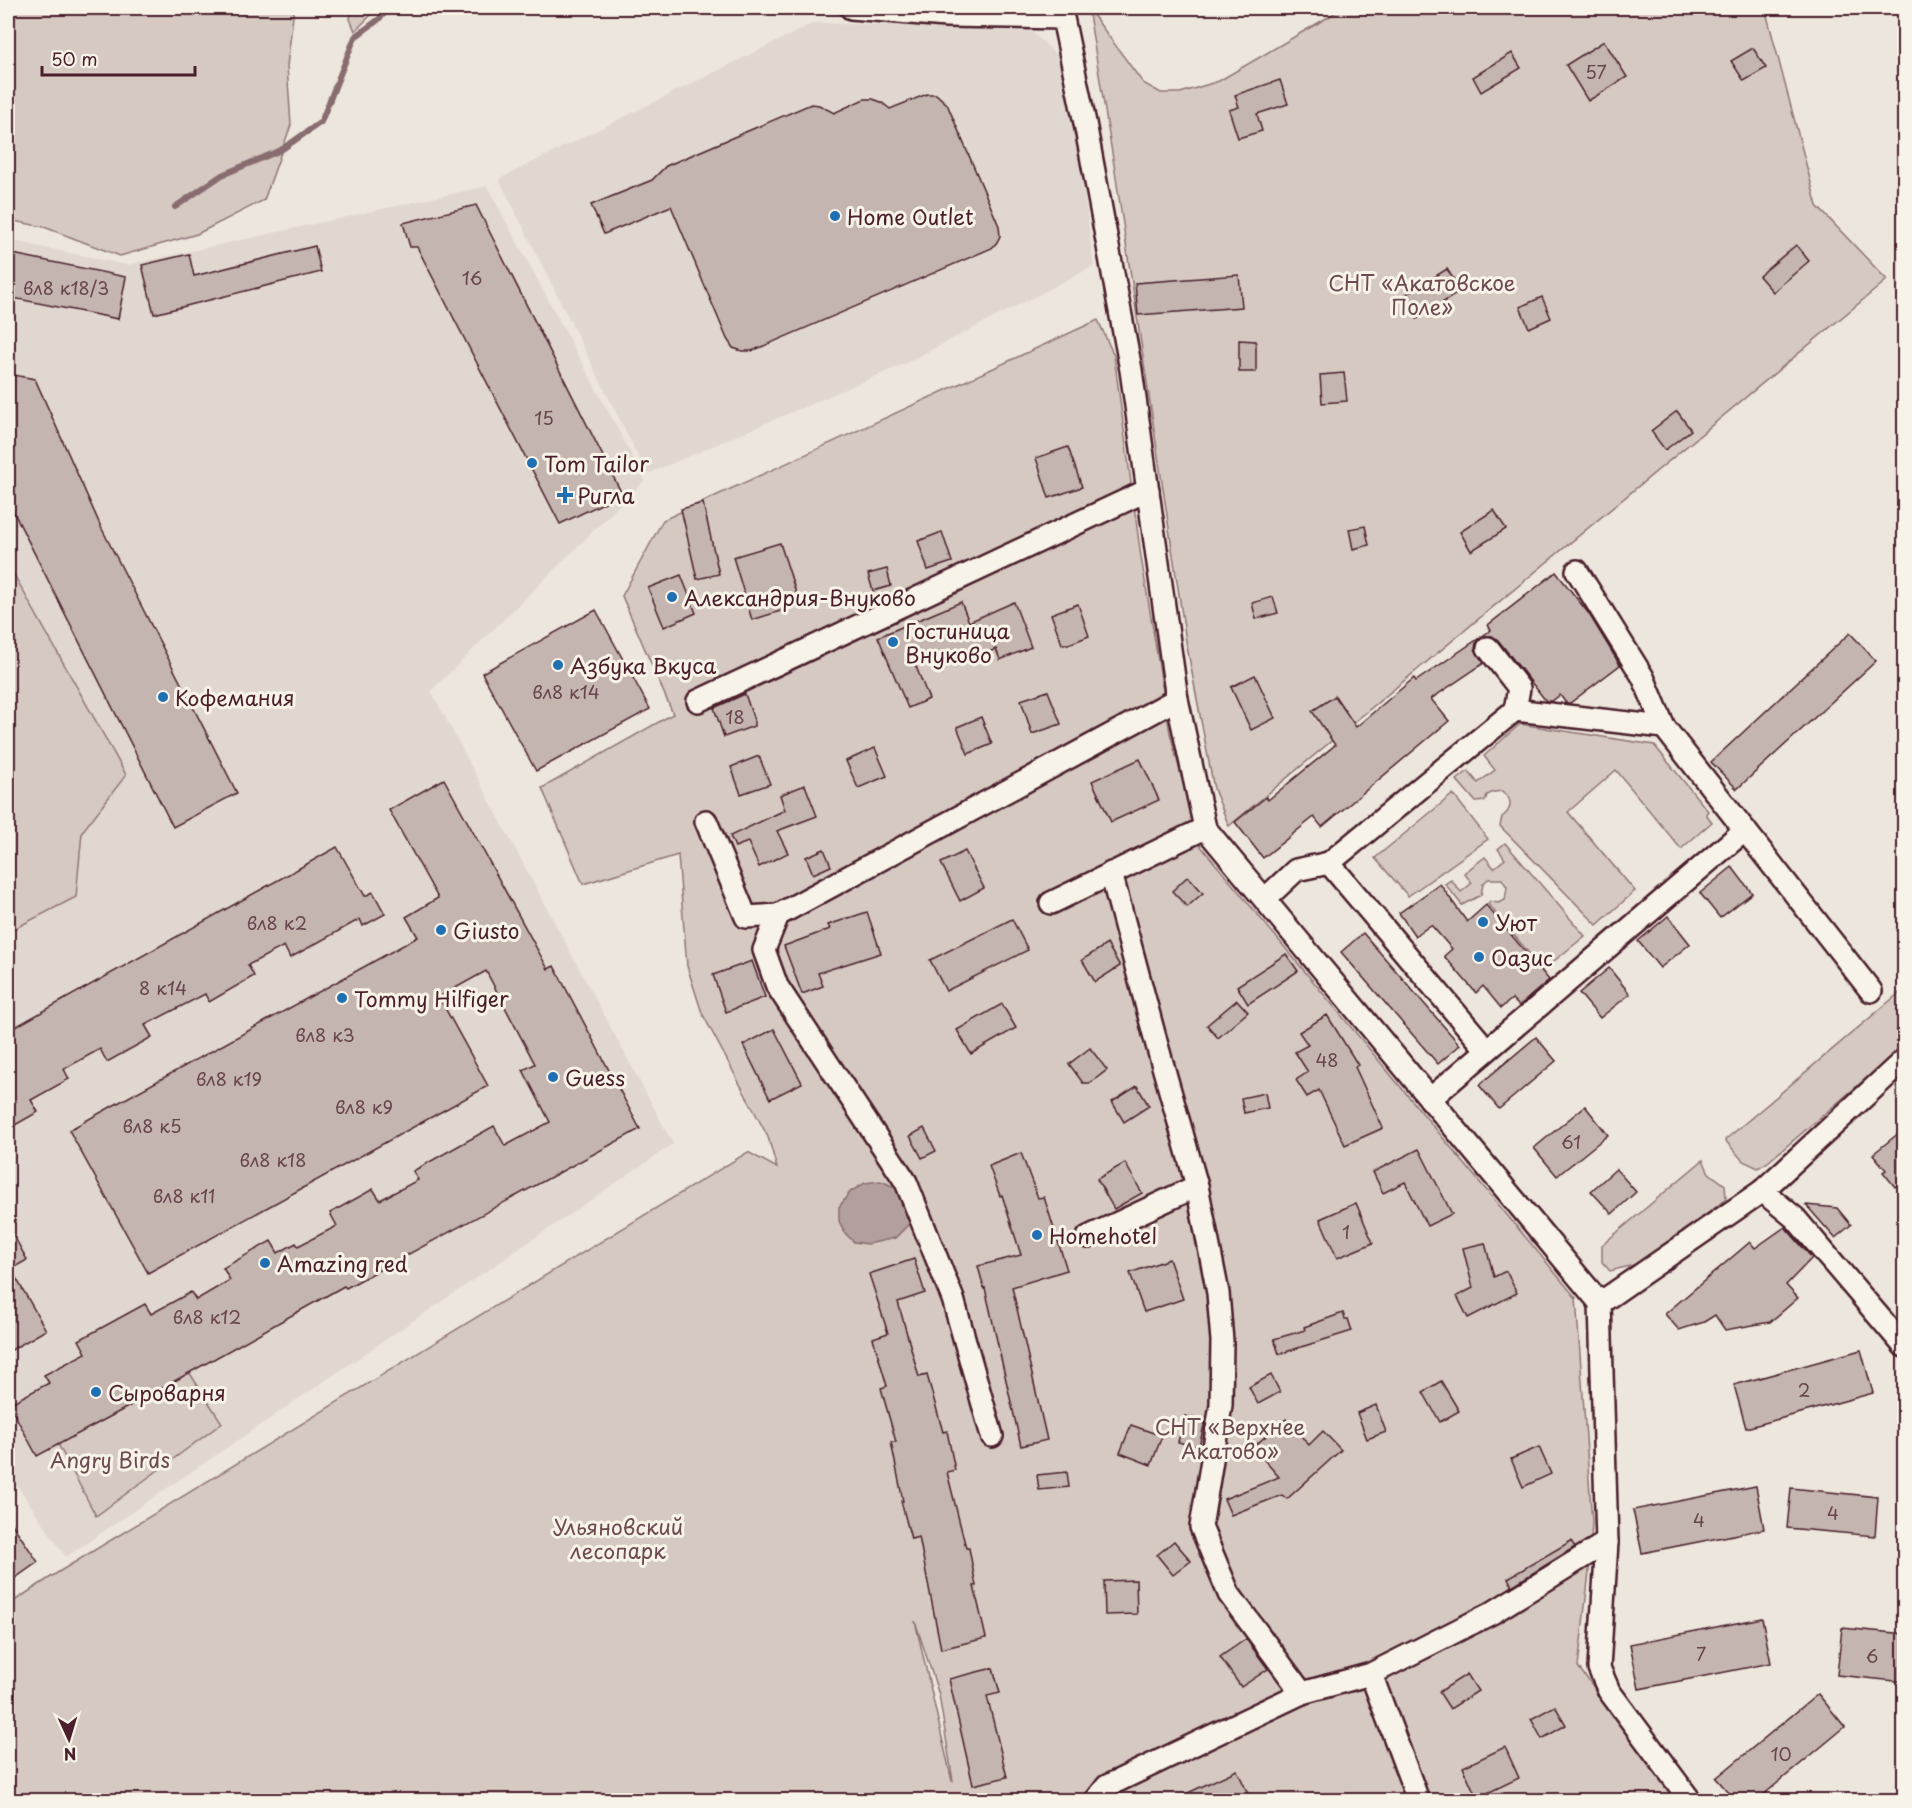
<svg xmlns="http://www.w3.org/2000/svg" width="1912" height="1808" viewBox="0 0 1912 1808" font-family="'Playpen Sans',sans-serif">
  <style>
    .built { fill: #e0d7d0 }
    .green { fill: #d5c9c2; stroke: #907476; stroke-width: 1.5; fill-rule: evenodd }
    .water { fill: #b39f9d; stroke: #896c6f; stroke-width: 1.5 }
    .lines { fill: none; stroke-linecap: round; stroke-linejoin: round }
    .stream { stroke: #896c6f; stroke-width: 6 }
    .building { fill: #c4b5b0; stroke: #4a1f2b; stroke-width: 1.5 }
    .minor-casing { stroke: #4a1f2b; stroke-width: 26 }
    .minor { stroke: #f7f3e8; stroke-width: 21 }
    .poi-dot { fill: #1f6fb2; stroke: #f7f3e8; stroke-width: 2 }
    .labels { text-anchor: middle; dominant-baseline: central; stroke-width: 6; stroke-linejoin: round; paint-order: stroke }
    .number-label { font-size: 18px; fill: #68444c }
    .poi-label { font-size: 21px; fill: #4a1f2b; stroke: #f7f3e8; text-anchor: start }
    .park-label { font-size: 21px; fill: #6d4a51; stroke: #f7f3e8 }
  </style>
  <rect width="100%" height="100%" fill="#ece6dd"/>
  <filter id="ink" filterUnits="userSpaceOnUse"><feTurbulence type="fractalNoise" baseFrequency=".0167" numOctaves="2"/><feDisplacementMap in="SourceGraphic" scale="12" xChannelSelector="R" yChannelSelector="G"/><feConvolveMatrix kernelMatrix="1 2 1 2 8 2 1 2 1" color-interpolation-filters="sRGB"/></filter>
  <g filter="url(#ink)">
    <g class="built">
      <path d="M814 23 1028 28 1067 65 1094 266 904 364 647 474 499 179Z"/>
      <path d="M487 186 645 480 431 691 673 1144 66 1557 8 1472V240L127 265Z"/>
    </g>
    <g class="green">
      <path d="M8 8H294L287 66 291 125 264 200 197 234 120 256 44 227 8 220Z"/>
      <path d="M352 8H378L355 31 350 19Z"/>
      <path d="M1088 8 1143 83 1161 93H1180L1219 81 1330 16 1341 8H1765L1817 206 1887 280 1229 826 1214 789 1186 641 1115 171Z"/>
      <path d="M1098 320 1114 356 1141 557 1170 733 1199 844 1576 1298 1592 1522 1589 1572 1578 1667 1683 1800H8V1605L57 1573 748 1152 777 1168 768 1137 702 1013 687 966 678 855 583 884 542 788 673 714 622 596 663 520ZM915 1621 939 1695 953 1781H952Z"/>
      <path d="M8 564 126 775 82 832 76 897 8 932Z"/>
      <path d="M1520 724 1654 745 1708 811 1706 814 1712 822 1681 849 1616 770 1568 812 1635 891 1597 925 1500 826 1502 817C1512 810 1513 800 1503 791L1494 792 1487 795 1485 801 1476 802 1457 780 1468 771 1478 783 1495 770 1484 756Z"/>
      <path d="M1453 794 1488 839 1408 896 1375 858Z"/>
      <path d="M1505 843 1585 936 1543 970 1488 904 1490 901 1498 903 1505 900 1507 887 1502 879H1488L1483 884 1481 895 1462 905 1445 884 1451 880 1461 892 1472 883 1464 873 1485 857 1494 868 1505 859 1498 849Z"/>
      <path d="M1904 989V1046L1768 1162 1758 1168 1743 1161 1725 1140Z"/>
      <path d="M1703 1160 1709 1173 1725 1185 1726 1199 1645 1262 1610 1271 1602 1262V1245Z"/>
      <path d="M189 1372 222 1423 96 1516 58 1444Z"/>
    </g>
    <path class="water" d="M880 1181C903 1188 907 1199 912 1221L895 1238 868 1244 854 1242 845 1233 839 1221V1207L850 1192 865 1183Z"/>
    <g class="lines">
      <path class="stream" d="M175 207 222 175 281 150 321 122 355 37 378 20 390 8"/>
    </g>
    <g class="building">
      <path d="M1604 41 1627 77 1588 101 1566 65Z"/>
      <path d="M1753 48 1766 68 1744 81 1731 61Z"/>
      <path d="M1512 53 1521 68 1481 92 1473 77Z"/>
      <path d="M1280 80 1288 104 1257 114 1262 131 1238 138 1229 110 1239 107 1235 95Z"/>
      <path d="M927 94H936L947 104 999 226 1000 236 997 242 992 248 752 351H742L733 348 727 339 671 206 604 234 591 205 652 180 666 166 811 104 819 105 834 113 864 99H873L881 102 890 109Z"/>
      <path d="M476 205 622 494 560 524 417 247H410L403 223Z"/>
      <path d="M1796 245 1809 261 1773 292 1759 276Z"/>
      <path d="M315 246 321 272 154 314 142 265 189 254 194 276Z"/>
      <path d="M8 253 126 277 118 319 8 297Z"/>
      <path d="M1447 269 1461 291 1417 319 1403 296Z"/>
      <path d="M1239 275 1242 307 1138 315 1135 283Z"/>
      <path d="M1542 297 1551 318 1529 328 1520 307Z"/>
      <path d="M1239 340 1256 341V372H1239Z"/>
      <path d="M1344 373 1347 401 1322 403 1320 375Z"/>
      <path d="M8 374 35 379 101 527 237 793 173 827 8 501Z"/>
      <path d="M1677 411 1691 430 1665 450 1651 431Z"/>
      <path d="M1068 447 1082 487 1049 498 1036 458Z"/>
      <path d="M703 503 719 574 697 579 681 509Z"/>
      <path d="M1494 510 1506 529 1471 551 1460 532Z"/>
      <path d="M1365 526 1369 545 1353 549 1349 529Z"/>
      <path d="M942 532 952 562 928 570 918 541Z"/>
      <path d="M780 543 800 605 752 620 733 557Z"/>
      <path d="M887 569 891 586 873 591 868 574Z"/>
      <path d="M1556 572 1589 614 1620 665 1570 703H1566L1560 695 1552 701H1546L1498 640 1492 636H1486L1481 638 1476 643 1475 649 1484 663 1431 699 1449 721 1322 827 1314 817 1263 858 1235 822 1266 797 1268 800 1335 745 1312 711 1335 696 1356 727 1414 678 1416 681 1491 630 1488 625Z"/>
      <path d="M681 575 696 613 664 627 648 588Z"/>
      <path d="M1273 597 1278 613 1256 619 1252 603Z"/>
      <path d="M961 602 969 622 1014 602 1031 647 1000 660 996 649 958 665 952 650 915 664 929 699 908 708 878 637Z"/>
      <path d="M1078 604 1089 636 1069 644H1062L1051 614Z"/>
      <path d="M596 610 650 709 536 771 482 673Z"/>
      <path d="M1850 633 1876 661 1737 789 1711 762Z"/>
      <path d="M1255 675 1275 718 1251 730 1231 687Z"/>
      <path d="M1048 691 1061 724 1032 734 1021 700Z"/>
      <path d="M745 694 754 720V726L724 737 714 708Z"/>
      <path d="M981 717 992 744 968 754 957 727Z"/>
      <path d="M875 748 887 776 858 788 846 761Z"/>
      <path d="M759 756 770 784 741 794 731 767Z"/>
      <path d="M1140 759 1159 800 1111 822 1092 781Z"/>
      <path d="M444 779 548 969 554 966 640 1129 346 1288 344 1286 139 1401 37 1456 9 1404 49 1383 44 1375 86 1353 79 1340 145 1304 151 1314 191 1292 196 1300 230 1280 223 1268 271 1241 278 1253 296 1243 298 1246 337 1226 330 1213 373 1189 380 1200 418 1180 413 1171 494 1126 505 1146 550 1122 523 1070 535 1064 486 971 439 997 488 1086 148 1273 69 1130 418 937 406 917 438 898 389 810Z"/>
      <path d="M805 785 817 816 777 831 788 853 759 867 748 842 735 847 730 836 785 810 780 795Z"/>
      <path d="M337 847 365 896 373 892 385 914 363 926 360 919 290 958 284 946 248 965 254 976 209 1002 205 994 145 1025 152 1037 107 1062 100 1049 64 1069 69 1079 31 1100 38 1112 8 1129V1031Z"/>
      <path d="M824 849 831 866 813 874 806 857Z"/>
      <path d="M965 851 984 888 960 901 941 863Z"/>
      <path d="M1732 867 1752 893 1720 918 1700 893Z"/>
      <path d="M1188 876 1203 893 1187 907 1172 891Z"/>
      <path d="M1440 884 1467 922 1486 905 1549 980 1519 1006 1512 999 1501 1008 1483 986 1476 993 1444 956 1452 949 1431 925 1415 936 1399 913Z"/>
      <path d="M867 912 881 953 818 973 823 986 802 994 784 946 830 929 828 925Z"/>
      <path d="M1668 916 1690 944 1660 968 1638 941Z"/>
      <path d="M1012 919 1028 950 946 991 930 960Z"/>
      <path d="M1363 933 1460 1045 1438 1064 1341 952Z"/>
      <path d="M1107 944 1120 966 1095 982 1082 960Z"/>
      <path d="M1286 954 1298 971 1248 1004 1237 986Z"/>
      <path d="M752 961 765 997 726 1012 713 975Z"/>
      <path d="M1609 968 1630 994 1600 1018 1579 993Z"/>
      <path d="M1237 1000 1248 1012 1218 1038 1207 1025Z"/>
      <path d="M1002 1004 1016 1028 971 1054 957 1030Z"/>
      <path d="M1327 1015 1358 1065 1355 1067 1383 1128 1345 1145 1319 1090 1307 1097 1296 1080 1308 1072 1295 1052 1308 1045 1299 1032Z"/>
      <path d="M774 1029 802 1083 770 1099 743 1045Z"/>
      <path d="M1536 1037 1556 1061 1499 1109 1479 1085Z"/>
      <path d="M1090 1048 1107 1070 1090 1083H1083L1069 1064Z"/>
      <path d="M1137 1086 1149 1106 1124 1122 1112 1102Z"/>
      <path d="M1265 1093 1268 1108 1244 1113 1241 1098Z"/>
      <path d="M1585 1106 1608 1135 1557 1176 1534 1148Z"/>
      <path d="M924 1128 936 1151 922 1158 910 1136Z"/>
      <path d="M1905 1128V1192L1898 1185 1895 1187 1883 1172 1886 1170 1873 1154Z"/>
      <path d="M1419 1149 1452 1214 1427 1226 1405 1182 1383 1193 1373 1172Z"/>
      <path d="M1021 1153 1038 1198 1044 1197 1067 1270 1012 1287 1047 1440 1021 1446 985 1288 984 1289 978 1266 1021 1255 1002 1195 1000 1196 989 1166Z"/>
      <path d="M1125 1163 1142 1193 1114 1209 1097 1179Z"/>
      <path d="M1616 1169 1636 1192 1612 1214 1591 1191Z"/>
      <path d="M1356 1203 1373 1243 1337 1258 1320 1219Z"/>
      <path d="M1806 1205 1837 1208 1851 1225 1835 1238Z"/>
      <path d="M8 1225 27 1260 11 1269 46 1330 8 1352Z"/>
      <path d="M1785 1227 1812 1258 1786 1285 1798 1298 1770 1322 1725 1330 1715 1315 1704 1322 1679 1330 1665 1314 1750 1242 1755 1248Z"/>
      <path d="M1485 1243 1494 1277 1506 1271 1517 1293 1468 1318 1457 1296 1473 1288 1463 1248Z"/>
      <path d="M914 1259 925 1293 898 1302 919 1377 927 1375 943 1432 947 1431 955 1470 947 1472 966 1548H969L976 1586H974L986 1638 941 1649 919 1537 911 1539 901 1501H903L891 1442H896L881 1388 887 1386 873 1338 888 1333 869 1274Z"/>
      <path d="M1169 1259 1183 1299 1144 1312 1130 1273Z"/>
      <path d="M1343 1313 1345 1319H1348L1352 1331 1279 1354 1274 1339 1305 1330 1304 1327Z"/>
      <path d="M1861 1350 1873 1393 1746 1428 1734 1385Z"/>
      <path d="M1271 1375 1280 1392 1258 1404 1249 1387Z"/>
      <path d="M1441 1381 1459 1411 1440 1422 1423 1392Z"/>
      <path d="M1376 1405 1386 1432 1367 1439 1357 1413Z"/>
      <path d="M1185 1416 1205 1421 1199 1447 1178 1442Z"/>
      <path d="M1286 1419 1309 1445 1323 1431 1341 1450 1287 1499 1282 1495 1231 1515 1224 1499 1279 1477 1253 1447Z"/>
      <path d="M1131 1425 1162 1436 1151 1465 1120 1453Z"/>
      <path d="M1539 1447 1551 1474 1523 1487 1511 1459Z"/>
      <path d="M1067 1472 1069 1487 1039 1490 1037 1475Z"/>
      <path d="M1756 1486 1764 1529 1642 1553 1633 1510Z"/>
      <path d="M1791 1488 1878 1497 1875 1536 1787 1528Z"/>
      <path d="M8 1518 38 1562 8 1583Z"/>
      <path d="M1174 1541 1191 1561 1173 1575 1157 1555Z"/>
      <path d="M1571 1541 1575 1547 1512 1586 1508 1578Z"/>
      <path d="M1136 1580 1137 1614 1105 1615 1104 1581Z"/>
      <path d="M1762 1618 1771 1663 1639 1689 1630 1644Z"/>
      <path d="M1842 1628 1905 1634V1682L1837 1675Z"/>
      <path d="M1246 1639 1268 1669 1241 1687 1220 1657Z"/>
      <path d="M993 1668 1000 1693 987 1696 1007 1777 973 1785 949 1679Z"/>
      <path d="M1467 1674 1478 1691 1450 1709 1439 1692Z"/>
      <path d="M1818 1694 1845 1727 1757 1800H1735L1716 1778Z"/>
      <path d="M1555 1706 1566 1725 1542 1739 1531 1719Z"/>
      <path d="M1505 1747 1519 1778 1477 1798 1463 1767Z"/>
      <path d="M1237 1770 1251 1800H1173Z"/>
    </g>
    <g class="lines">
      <defs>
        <g id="minor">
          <path d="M851 8 946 16 1063 18 1085 123 1131 370 1177 699 1205 828 1600 1303 1762 1191 1904 1060"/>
          <path d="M1577 571 1643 677 1664 727 1871 991"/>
          <path d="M1488 648 1519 688 1515 710"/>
          <path d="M698 701 1148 490"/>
          <path d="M706 821 746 917 778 915"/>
          <path d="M1329 863 1515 710 1664 727"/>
          <path d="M1111 873 1157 1045 1197 1186 1218 1293 1222 1341 1221 1405 1201 1527 1229 1594 1302 1693"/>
          <path d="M1265 899 1296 870 1329 863 1487 1050"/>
          <path d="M1051 903 1205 828"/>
          <path d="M1430 1099 1745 830"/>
          <path d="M1762 1191 1795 1218 1904 1346"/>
          <path d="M1088 1237 1197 1186"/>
          <path d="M1600 1303 1607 1542 1599 1668 1609 1691 1690 1800"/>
          <path d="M992 1436 953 1299 906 1182 777 986 764 950 778 915 1177 699"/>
          <path d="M1371 1674 1418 1800"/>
          <path d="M1096 1800 1107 1786 1302 1693 1371 1674 1492 1613 1607 1542"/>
        </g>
      </defs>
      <use href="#minor" class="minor-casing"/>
      <use href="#minor" class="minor"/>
    </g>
  </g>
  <g class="poi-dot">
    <circle cx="835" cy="216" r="6"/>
    <circle cx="532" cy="463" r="6"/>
    <path d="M562 486h6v6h6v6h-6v6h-6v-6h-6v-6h6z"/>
    <circle cx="672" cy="597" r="6"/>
    <circle cx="893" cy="642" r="6"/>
    <circle cx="558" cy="665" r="6"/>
    <circle cx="163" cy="697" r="6"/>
    <circle cx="1483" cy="922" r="6"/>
    <circle cx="441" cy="930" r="6"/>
    <circle cx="1479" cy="957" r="6"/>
    <circle cx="342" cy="998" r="6"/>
    <circle cx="553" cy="1077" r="6"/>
    <circle cx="1037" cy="1235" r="6"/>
    <circle cx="265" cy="1263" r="6"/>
    <circle cx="96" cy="1392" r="6"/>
  </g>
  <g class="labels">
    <g class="number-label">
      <text x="1596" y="71">57</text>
      <text x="472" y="277">16</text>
      <text x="66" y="287">вл8 к18/3</text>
      <text x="544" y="417">15</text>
      <text x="566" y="691">вл8 к14</text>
      <text x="735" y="716">18</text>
      <text x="277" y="922">вл8 к2</text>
      <text x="163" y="987">8 к14</text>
      <text x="325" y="1034">вл8 к3</text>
      <text x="1327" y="1059">48</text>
      <text x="229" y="1078">вл8 к19</text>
      <text x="364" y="1106">вл8 к9</text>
      <text x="152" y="1125">вл8 к5</text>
      <text x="1571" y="1141">61</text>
      <text x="273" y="1159">вл8 к18</text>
      <text x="184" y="1195">вл8 к11</text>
      <text x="1346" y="1231">1</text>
      <text x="207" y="1316">вл8 к12</text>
      <text x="1804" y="1389">2</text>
      <text x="1833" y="1512">4</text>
      <text x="1699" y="1519">4</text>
      <text x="1701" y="1653">7</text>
      <text x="1872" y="1655">6</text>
      <text x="1781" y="1753">10</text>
    </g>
    <g class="poi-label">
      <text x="847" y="216">Home Outlet</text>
      <text x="544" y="463">Tom Tailor</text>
      <text x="577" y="495">Ригла</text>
      <text x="684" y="597">Александрия-Внуково</text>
      <text x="905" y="630">Гостиница<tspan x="905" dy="24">Внуково</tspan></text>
      <text x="570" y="665">Азбука Вкуса</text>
      <text x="175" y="697">Кофемания</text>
      <text x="1495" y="922">Уют</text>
      <text x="453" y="930">Giusto</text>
      <text x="1491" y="957">Оазис</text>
      <text x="354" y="998">Tommy Hilfiger</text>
      <text x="565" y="1077">Guess</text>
      <text x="1049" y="1235">Homehotel</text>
      <text x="277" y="1263">Amazing red</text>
      <text x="108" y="1392">Сыроварня</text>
    </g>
    <g class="park-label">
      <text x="1422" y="282">СНТ «Акатовское<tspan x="1422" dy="24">Поле»</tspan></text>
      <text x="1230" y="1426">СНТ «Верхнее<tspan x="1230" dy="24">Акатово»</tspan></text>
      <text x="110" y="1459">Angry Birds</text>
      <text x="618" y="1526">Ульяновский<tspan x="618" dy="24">лесопарк</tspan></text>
    </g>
  </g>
  <rect width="1912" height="1808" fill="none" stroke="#f7f3e8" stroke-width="30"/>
  <rect x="15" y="15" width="1882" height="1778" fill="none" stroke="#4a1f2b" stroke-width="2" filter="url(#ink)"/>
  <g transform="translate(69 1739) rotate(176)" stroke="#f7f3e8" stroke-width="4.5" paint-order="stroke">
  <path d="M0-4.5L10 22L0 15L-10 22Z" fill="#4a1f2b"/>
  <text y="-9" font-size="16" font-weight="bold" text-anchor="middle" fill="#4a1f2b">N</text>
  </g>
  <path d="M42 66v9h153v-9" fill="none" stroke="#4a1f2b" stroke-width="3"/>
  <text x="51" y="66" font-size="18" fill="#4a1f2b" stroke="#f7f3e8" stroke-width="4.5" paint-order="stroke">50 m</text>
</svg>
